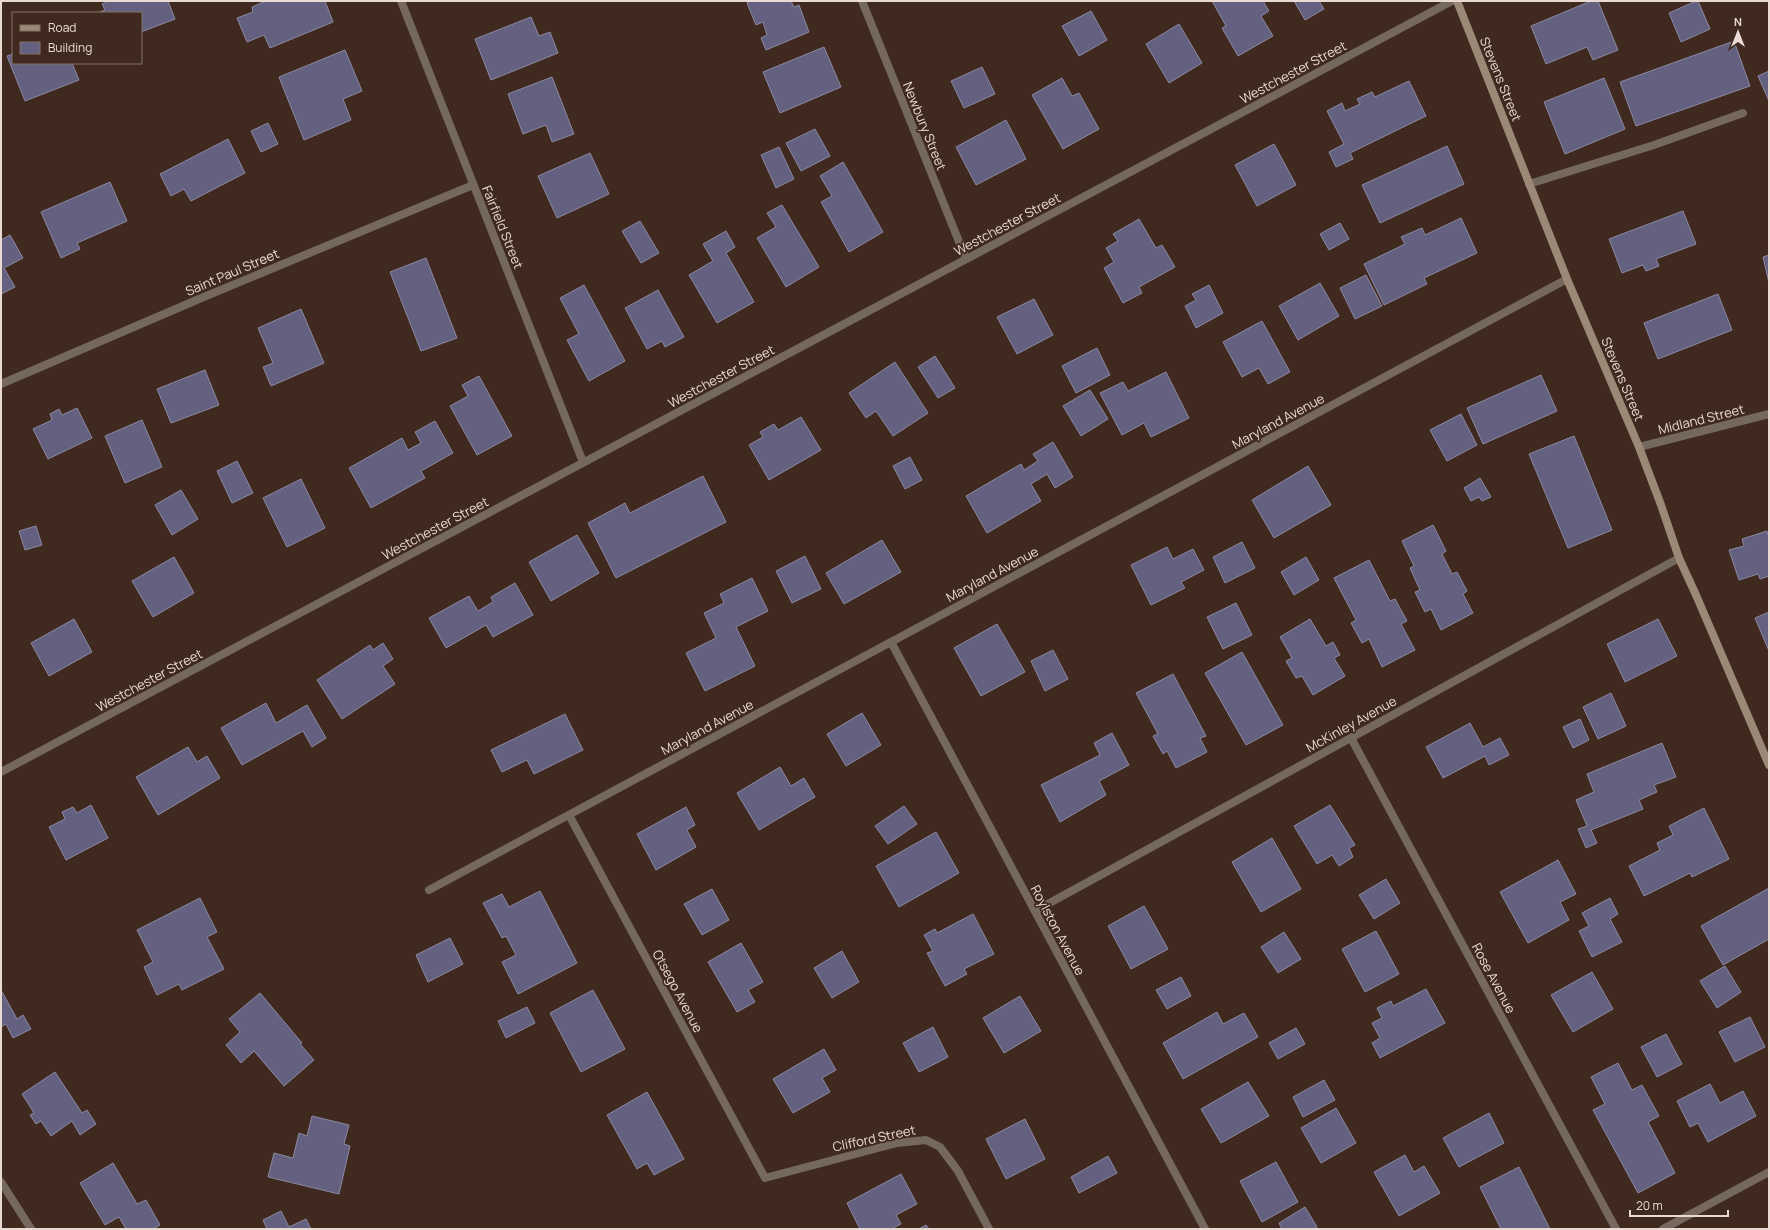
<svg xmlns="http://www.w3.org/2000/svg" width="1770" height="1230" viewBox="0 0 1770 1230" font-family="Manrope,sans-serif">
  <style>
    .building { fill: #646080; stroke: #8c89a3 }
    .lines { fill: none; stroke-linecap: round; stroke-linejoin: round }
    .lane { stroke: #75695e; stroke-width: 8 }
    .street { stroke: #75695e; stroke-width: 8 }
    .secondary { stroke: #9c8877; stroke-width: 8 }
    .labels { text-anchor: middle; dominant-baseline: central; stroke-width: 3.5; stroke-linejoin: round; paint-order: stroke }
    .street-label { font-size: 13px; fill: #e9dad3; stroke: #402a1f }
  </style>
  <rect width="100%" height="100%" fill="#402a1f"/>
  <g class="building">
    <path d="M109 1H168L175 19 141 32V13H97L105 10 102 4Z"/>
    <path d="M266 1H325L333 22 270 48 264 35 247 42 237 18 253 12 252 7Z"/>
    <path d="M752 1H791L794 7 799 5 809 32 766 50 761 38 767 35 763 22 756 25 747 3Z"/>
    <path d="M1212 1H1263L1269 11 1261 16 1273 36 1238 56 1222 28 1226 26Z"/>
    <path d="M1294 1H1319L1324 9 1305 20Z"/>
    <path d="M1591 1H1598L1618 50 1593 60 1587 47 1546 64 1531 26Z"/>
    <path d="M1696 1H1698L1710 29 1681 42 1669 13Z"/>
    <path d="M1091 11 1107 40 1079 56 1062 26Z"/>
    <path d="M531 17 539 36 550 32 558 53 491 80 475 39Z"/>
    <path d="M1179 24 1202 63 1169 83 1146 44Z"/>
    <path d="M1734 41 1750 86 1636 126 1620 82Z"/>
    <path d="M824 47 841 87 780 113 763 72Z"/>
    <path d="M345 50 362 91 343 99 351 120 304 140 279 77Z"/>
    <path d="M13 54V63H72L79 80 25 101 7 56Z"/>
    <path d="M982 67 995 94 964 108 951 81Z"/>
    <path d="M1769 71V101L1758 76Z"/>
    <path d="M552 77 574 134 552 142 546 125 523 134 508 94Z"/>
    <path d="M1062 78 1072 96 1079 93 1099 129 1063 149 1032 95Z"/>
    <path d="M1604 78 1625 129 1565 154 1544 102Z"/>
    <path d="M1409 81 1426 116 1350 153 1353 159 1336 167 1329 152 1344 144 1327 111 1342 103 1345 111 1360 104 1357 99 1372 92 1375 97Z"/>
    <path d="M1006 120 1026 159 976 185 956 147Z"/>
    <path d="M268 123 278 144 261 152 251 131Z"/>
    <path d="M815 129 830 156 801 171 786 143Z"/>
    <path d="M228 139 245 173 191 201 184 189 171 196 160 174Z"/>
    <path d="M1274 144 1296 185 1257 206 1235 165Z"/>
    <path d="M1447 146 1464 184 1380 223 1362 185Z"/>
    <path d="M779 147 794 179 776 188 761 155Z"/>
    <path d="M590 153 609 194 557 218 538 176Z"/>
    <path d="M843 162 883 232 849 252 821 202 832 196 820 176Z"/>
    <path d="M110 182 127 221 77 243 80 249 61 258 41 212Z"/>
    <path d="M782 205 819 267 786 287 757 238 776 227 767 213Z"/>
    <path d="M1683 211 1696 244 1656 259 1659 266 1646 271 1643 265 1622 273 1609 239Z"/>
    <path d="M1461 218 1477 253 1424 278 1427 284 1384 305 1364 264 1405 244 1401 237 1422 228 1425 235Z"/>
    <path d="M1139 219 1156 248 1162 245 1175 267 1139 287 1142 293 1123 303 1104 268 1114 262 1106 248 1118 241 1113 234Z"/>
    <path d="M640 221 659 253 641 263 622 231Z"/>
    <path d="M1340 223 1349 239 1329 250 1320 234Z"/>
    <path d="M726 231 735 247 726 253 754 302 717 323 689 275 713 261 703 244Z"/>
    <path d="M10 235 23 258 4 268 15 287 1 294V240Z"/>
    <path d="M1769 255V283L1763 257Z"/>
    <path d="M426 258 457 338 421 351 390 272Z"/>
    <path d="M1366 275 1382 306 1355 319 1340 288Z"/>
    <path d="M1320 283 1339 316 1298 340 1279 306Z"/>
    <path d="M584 285 625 361 589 381 567 340 579 334 560 298Z"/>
    <path d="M1209 285 1223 313 1196 328 1185 306 1196 300 1192 294Z"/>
    <path d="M658 290 684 337 665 347 662 341 647 349 625 308Z"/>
    <path d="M1718 294 1732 330 1658 359 1644 323Z"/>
    <path d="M1034 299 1053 335 1017 354 997 317Z"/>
    <path d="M301 309 324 363 271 386 263 367 273 363 258 328Z"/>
    <path d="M1262 321 1290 372 1268 384 1259 368 1242 377 1223 342Z"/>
    <path d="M1097 348 1110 375 1076 393 1062 366Z"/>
    <path d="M935 356 955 388 938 398 918 367Z"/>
    <path d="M895 362 928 413 893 436 876 411 866 418 849 393Z"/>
    <path d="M205 370 219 405 171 423 157 389Z"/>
    <path d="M1166 372 1189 418 1151 437 1144 423 1122 435 1100 393 1123 382 1128 391Z"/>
    <path d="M1541 375 1557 411 1483 444 1467 408Z"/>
    <path d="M479 376 512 436 477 455 450 406 468 396 462 385Z"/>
    <path d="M1090 390 1108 419 1081 436 1063 406Z"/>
    <path d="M77 408 92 438 48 459 33 429 52 420 50 414 59 409 62 415Z"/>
    <path d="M1461 414 1477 445 1447 461 1430 430Z"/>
    <path d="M801 417 821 450 769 480 749 445 763 437 760 432 774 424 778 430Z"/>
    <path d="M142 420 162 467 125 483 105 436Z"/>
    <path d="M435 421 453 453 421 471 425 478 371 508 349 468 402 438 408 450 421 443 415 432Z"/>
    <path d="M1574 436 1612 530 1568 548 1529 454Z"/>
    <path d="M1053 442 1073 477 1055 488 1047 474 1031 484 1041 501 987 533 966 496 1021 464 1024 470 1038 461 1033 454Z"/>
    <path d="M910 457 922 480 905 489 893 466Z"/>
    <path d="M237 461 253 493 232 503 217 471Z"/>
    <path d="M1308 466 1331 505 1274 538 1252 500Z"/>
    <path d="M703 476 726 522 616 578 588 523 625 503 630 513Z"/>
    <path d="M1480 478 1491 497 1482 501 1479 497 1471 501 1464 488Z"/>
    <path d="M301 479 325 528 287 547 263 498Z"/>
    <path d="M181 490 198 519 172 535 155 505Z"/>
    <path d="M1433 525 1446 551 1442 554 1452 574 1457 572 1467 591 1463 594 1473 613 1441 630 1431 609 1425 612 1415 592 1420 590 1410 568 1414 566 1402 541Z"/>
    <path d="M36 526 42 545 25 550 19 531Z"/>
    <path d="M1767 531 1769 538V576L1760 579 1758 574 1739 580 1729 550 1744 546 1742 539Z"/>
    <path d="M577 535 599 573 551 601 529 562Z"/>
    <path d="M882 540 901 572 844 604 826 573Z"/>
    <path d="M1242 542 1255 568 1225 583 1213 557Z"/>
    <path d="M1167 547 1173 559 1193 549 1204 570 1181 582 1185 588 1151 605 1131 565Z"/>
    <path d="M805 556 821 589 792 603 776 571Z"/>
    <path d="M174 557 194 593 153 617 132 581Z"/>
    <path d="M1306 557 1319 580 1294 595 1281 572Z"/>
    <path d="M1369 560 1390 601 1395 599 1407 621 1401 624 1415 650 1382 667 1369 639 1362 643 1351 623 1356 620 1334 578Z"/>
    <path d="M752 578 768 611 736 627 755 666 705 691 686 653 716 638 704 613 724 603 720 594Z"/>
    <path d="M515 583 533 615 493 637 486 625 446 648 429 618 469 596 478 611 493 602 491 597Z"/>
    <path d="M1236 603 1252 635 1223 649 1207 617Z"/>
    <path d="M1769 612V651L1755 618Z"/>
    <path d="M74 619 92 652 49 676 31 643Z"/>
    <path d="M1310 619 1326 646 1333 642 1340 655 1334 658 1345 676 1313 695 1302 676 1296 678 1286 661 1292 658 1280 637Z"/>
    <path d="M1658 619 1677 656 1625 682 1607 644Z"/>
    <path d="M997 624 1025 672 981 696 954 648Z"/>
    <path d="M383 643 393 659 383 666 395 684 342 719 317 680 370 645 373 650Z"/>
    <path d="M1053 650 1068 679 1045 691 1031 661Z"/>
    <path d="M1242 652 1283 725 1246 745 1205 673Z"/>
    <path d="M1173 674 1206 736 1200 738 1207 752 1176 768 1167 751 1163 754 1153 736 1158 734 1136 693Z"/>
    <path d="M1611 693 1626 726 1598 739 1583 707Z"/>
    <path d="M266 703 276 723 307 705 326 738 312 747 303 731 242 765 221 728Z"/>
    <path d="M862 713 881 745 846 766 827 734Z"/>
    <path d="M565 714 583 750 534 774 527 760 502 772 491 750Z"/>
    <path d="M1580 719 1589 740 1573 748 1563 727Z"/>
    <path d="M1470 723 1483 747 1500 738 1509 755 1489 765 1485 756 1443 778 1426 747Z"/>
    <path d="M1112 733 1129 765 1099 781 1106 795 1060 822 1041 785 1100 755 1094 743Z"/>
    <path d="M1662 743 1676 777 1654 785 1657 792 1639 800 1643 809 1591 830 1597 843 1586 848 1578 829 1587 826 1576 800 1594 792 1587 774Z"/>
    <path d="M188 747 197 762 207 756 220 778 158 815 136 777Z"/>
    <path d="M780 767 791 786 804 778 815 797 759 830 737 793Z"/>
    <path d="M91 805 108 838 66 860 49 827 65 819 62 812 73 807 77 813Z"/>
    <path d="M1330 805 1355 845 1349 848 1353 857 1339 866 1332 855 1317 864 1294 826Z"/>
    <path d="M904 806 917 824 888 844 875 826Z"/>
    <path d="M686 807 695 825 687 830 696 847 656 870 637 834Z"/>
    <path d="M1704 808 1729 859 1692 877 1690 873 1644 896 1629 866 1660 850 1657 843 1673 835 1669 826Z"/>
    <path d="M936 832 959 873 899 907 876 866Z"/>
    <path d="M1272 838 1301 889 1261 912 1232 862Z"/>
    <path d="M1558 860 1576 894 1560 902 1569 920 1528 943 1500 892Z"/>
    <path d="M1386 879 1400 903 1374 919 1359 895Z"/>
    <path d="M1769 888V939L1723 965 1701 926Z"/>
    <path d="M712 889 729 920 702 935 684 904Z"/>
    <path d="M540 891 577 963 518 994 502 962 516 955 506 936 502 938 483 903 502 894 509 907Z"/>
    <path d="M200 898 217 932 207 937 224 969 182 990 179 984 157 995 144 967 153 962 137 930Z"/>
    <path d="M1610 898 1618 914 1610 919 1622 942 1592 957 1579 931 1589 926 1582 913Z"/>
    <path d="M1144 906 1168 949 1131 969 1108 926Z"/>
    <path d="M973 914 994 954 964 969 967 974 945 986 927 953 933 951 924 935 935 929 937 933Z"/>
    <path d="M1376 931 1399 974 1365 992 1342 949Z"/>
    <path d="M1284 932 1301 959 1278 973 1261 947Z"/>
    <path d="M450 938 463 964 428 982 416 955Z"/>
    <path d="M741 943 763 982 748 990 755 1002 737 1012 708 962Z"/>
    <path d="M842 951 859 982 832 998 814 968Z"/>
    <path d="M1725 966 1741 992 1717 1008 1700 981Z"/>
    <path d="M1592 972 1613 1009 1573 1032 1551 995Z"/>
    <path d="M1181 977 1191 996 1167 1009 1156 990Z"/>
    <path d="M1426 989 1445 1023 1380 1058 1372 1043 1380 1038 1372 1023 1382 1018 1377 1008 1391 1001 1393 1006Z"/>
    <path d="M1 990 17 1019 23 1015 31 1029 13 1038 6 1024 1 1027Z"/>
    <path d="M593 990 625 1049 581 1072 550 1013Z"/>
    <path d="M260 993 302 1043 300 1044 314 1060 284 1086 254 1051 241 1063 226 1045 240 1032 229 1019Z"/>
    <path d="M1020 996 1041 1031 1004 1053 983 1018Z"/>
    <path d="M527 1007 535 1023 506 1038 498 1021Z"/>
    <path d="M1217 1012 1223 1024 1244 1013 1258 1037 1183 1079 1163 1043Z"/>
    <path d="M1750 1017 1765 1047 1735 1062 1719 1032Z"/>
    <path d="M933 1027 948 1057 919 1072 903 1043Z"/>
    <path d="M1296 1028 1305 1044 1278 1059 1269 1043Z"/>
    <path d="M1666 1034 1682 1064 1657 1077 1641 1047Z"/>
    <path d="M824 1049 836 1070 822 1078 830 1092 793 1113 773 1079Z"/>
    <path d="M1618 1063 1632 1090 1642 1085 1659 1116 1648 1122 1675 1173 1638 1193 1593 1110 1605 1104 1591 1077Z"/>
    <path d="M55 1072 82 1113 87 1110 96 1124 80 1135 72 1121 51 1136 41 1121 36 1124 30 1115 34 1113 22 1094Z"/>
    <path d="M1324 1080 1335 1100 1303 1117 1293 1097Z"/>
    <path d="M1248 1082 1269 1116 1221 1143 1201 1109Z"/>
    <path d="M1710 1084 1720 1103 1743 1091 1756 1116 1708 1142 1698 1123 1690 1127 1677 1101Z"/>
    <path d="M647 1092 684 1159 654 1175 647 1163 637 1169 607 1115Z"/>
    <path d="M1336 1108 1356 1143 1321 1163 1301 1128Z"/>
    <path d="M1489 1113 1504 1143 1459 1167 1443 1138Z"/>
    <path d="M312 1116 349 1125 344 1144 350 1146 339 1194 268 1177 274 1153 293 1158 299 1133 307 1136Z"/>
    <path d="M1025 1119 1045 1159 1006 1179 986 1139Z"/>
    <path d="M1405 1155 1414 1172 1424 1166 1440 1193 1399 1216 1374 1172Z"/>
    <path d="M1108 1156 1117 1173 1079 1193 1071 1177Z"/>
    <path d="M1276 1162 1298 1202 1262 1222 1240 1181Z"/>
    <path d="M113 1163 137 1204 146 1200 160 1225 153 1229H126L119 1217 105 1225 80 1183Z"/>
    <path d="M1519 1167 1550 1229H1501L1480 1187Z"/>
    <path d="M901 1174 917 1204 896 1215 901 1224 891 1229H860L847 1203Z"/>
    <path d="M1305 1207 1317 1227 1313 1229H1282L1279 1223Z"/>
    <path d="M281 1211 289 1227 306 1219 311 1229H267L263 1220Z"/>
    <path d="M926 1225 929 1229H919Z"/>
  </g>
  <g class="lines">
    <path class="lane" d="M1529 184 1654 145 1743 113"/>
    <g class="street">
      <path d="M401 1 583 462"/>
      <path d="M862 1 966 259"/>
      <path d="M1 384 199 299 473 185"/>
      <path d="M1639 447 1769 414"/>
      <path d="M891 642 1205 1229"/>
      <path d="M1351 738 1616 1229"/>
      <path d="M1 772 1452 1"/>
      <path d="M569 815 765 1178 897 1143 926 1140 940 1147 958 1171 989 1229"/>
      <path d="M429 890 1567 279"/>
      <path d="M1035 911 1679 558"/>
      <path d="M1 1182 31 1229"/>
      <path d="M1663 1229 1769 1172"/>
    </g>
    <path class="secondary" d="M1457 1 1567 279 1639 447 1661 505 1679 558 1696 595 1769 765"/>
  </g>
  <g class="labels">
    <g class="street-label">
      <text transform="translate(1293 72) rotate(-28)">Westchester Street</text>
      <text transform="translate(1501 79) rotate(68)">Stevens Street</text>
      <text transform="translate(925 126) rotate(68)">Newbury Street</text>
      <text transform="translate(1007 224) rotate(-28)">Westchester Street</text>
      <text transform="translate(503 227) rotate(68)">Fairfield Street</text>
      <text transform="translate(232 272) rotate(-23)">Saint Paul Street</text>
      <text transform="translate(721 376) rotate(-28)">Westchester Street</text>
      <text transform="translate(1623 379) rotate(67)">Stevens Street</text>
      <text transform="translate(1701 419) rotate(-14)">Midland Street</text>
      <text transform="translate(1278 421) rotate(-28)">Maryland Avenue</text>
      <text transform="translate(435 528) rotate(-28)">Westchester Street</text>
      <text transform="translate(992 574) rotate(-28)">Maryland Avenue</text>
      <text transform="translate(149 680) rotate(-28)">Westchester Street</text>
      <text transform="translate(1351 724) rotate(-29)">McKinley Avenue</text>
      <text transform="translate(707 727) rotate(-28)">Maryland Avenue</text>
      <text transform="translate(1058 930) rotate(62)">Roylston Avenue</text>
      <text transform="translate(1494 978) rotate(62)">Rose Avenue</text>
      <text transform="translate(678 991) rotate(62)">Otsego Avenue</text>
      <text transform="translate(874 1138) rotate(-12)">Clifford Street</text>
    </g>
  </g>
  <rect width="1770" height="1230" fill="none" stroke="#e9dad3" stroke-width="4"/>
  <rect x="12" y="12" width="130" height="52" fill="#402a1f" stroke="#847067"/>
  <rect x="20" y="25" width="20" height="6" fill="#9c8877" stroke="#847067"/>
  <text x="48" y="32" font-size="12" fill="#e9dad3">Road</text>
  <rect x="20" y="42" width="20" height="12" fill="#646080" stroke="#847067"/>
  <text x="48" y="52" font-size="12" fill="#e9dad3">Building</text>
  <g transform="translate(1738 32)" stroke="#402a1f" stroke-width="3" paint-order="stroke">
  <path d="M0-3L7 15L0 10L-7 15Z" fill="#e9dad3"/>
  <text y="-6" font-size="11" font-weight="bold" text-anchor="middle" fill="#e9dad3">N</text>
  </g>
  <path d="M1630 1210v6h98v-6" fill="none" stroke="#e9dad3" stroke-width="2"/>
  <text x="1636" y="1210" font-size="12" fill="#e9dad3" stroke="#402a1f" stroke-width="3" paint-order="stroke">20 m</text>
</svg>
